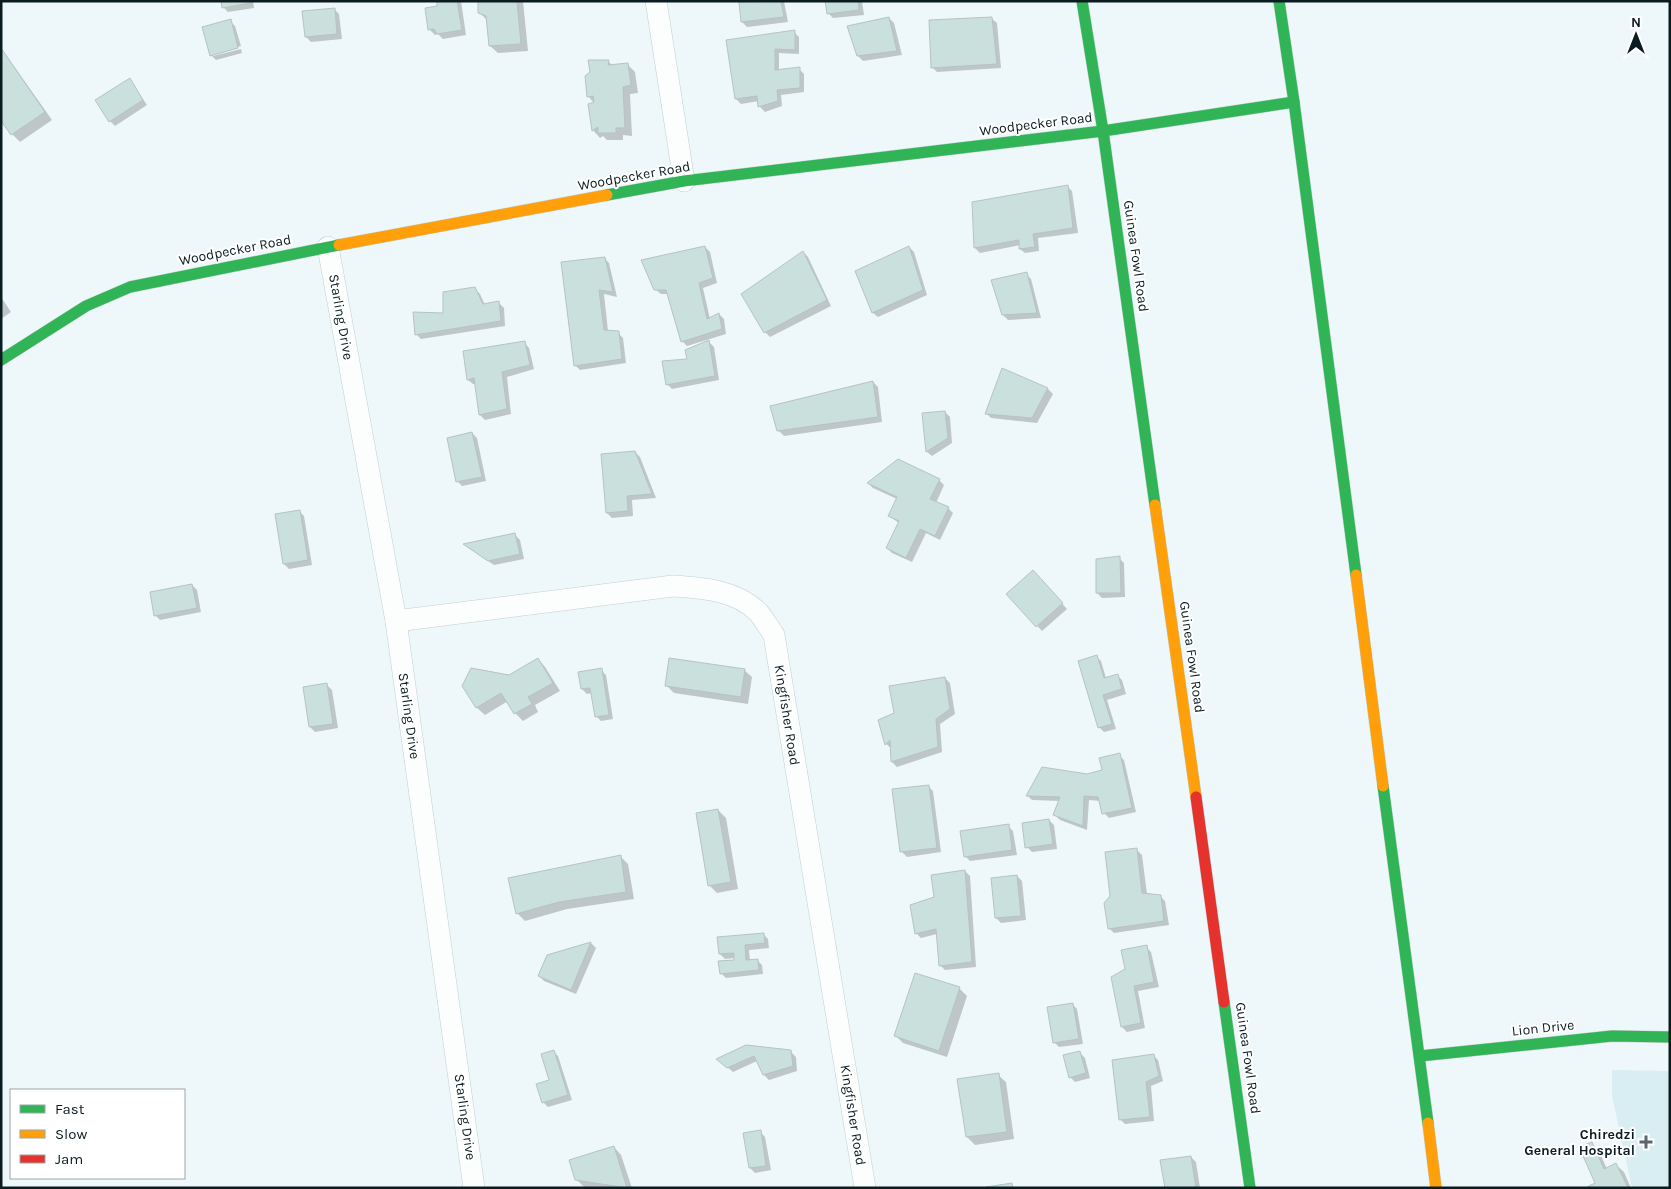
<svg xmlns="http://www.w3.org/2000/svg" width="1671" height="1189" viewBox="0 0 1671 1189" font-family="Karla,sans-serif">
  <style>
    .built { fill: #d8eef3 }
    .shadow { fill: #0003 }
    .building { fill: #c9e0dd; stroke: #b6c3c2 }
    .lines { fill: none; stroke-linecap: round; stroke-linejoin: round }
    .street-casing { stroke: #c1ced1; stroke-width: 22 }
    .fast-casing { stroke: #c1ced1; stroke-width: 12 }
    .slow-casing { stroke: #c1ced1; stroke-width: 12 }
    .jam-casing { stroke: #c1ced1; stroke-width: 12 }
    .street { stroke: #fcfefe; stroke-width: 21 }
    .fast { stroke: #30b455; stroke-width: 11 }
    .slow { stroke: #ff9f0a; stroke-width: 11 }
    .jam { stroke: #e5322d; stroke-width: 11 }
    .poi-dot { fill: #5a696c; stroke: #fff; stroke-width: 2 }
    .labels { text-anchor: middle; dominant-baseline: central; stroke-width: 4; stroke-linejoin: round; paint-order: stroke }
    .street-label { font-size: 14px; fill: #0a1c20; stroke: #fff }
    .poi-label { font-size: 14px; font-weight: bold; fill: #0a1c20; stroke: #fff; text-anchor: end }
  </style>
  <rect width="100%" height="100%" fill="#eef8fa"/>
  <path class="built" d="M1612 1070 1670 1071V1188H1632L1612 1096Z"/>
  <g class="shadow">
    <path d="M222 1H253L254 8 228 12 223 7Z"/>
    <path d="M438 1H461L466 35 443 39 438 34 435 35 430 30 426 9 439 7Z"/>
    <path d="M479 1H523L528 51 498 53 490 46 488 21 479 12Z"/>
    <path d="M744 1H784L788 22 747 27 742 22 741 3Z"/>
    <path d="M826 1H862L864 15 833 18 828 13Z"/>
    <path d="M334 9 339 14 342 39 311 42 306 37Z"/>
    <path d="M889 18 894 23 902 55 863 61 858 56Z"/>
    <path d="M991 18 997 23 1001 68 937 72 932 67Z"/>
    <path d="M230 21 235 26 241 46 213 54V56L241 49 242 53 216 60 211 55Z"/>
    <path d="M794 32 799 37V54L779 53V71L799 69 804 74V92L781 95 782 106 765 112 760 107 759 101 741 104 736 99 728 41Z"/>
    <path d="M1 48 52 120 20 142 12 134 1 119Z"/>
    <path d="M608 61 613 66 627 64 635 72 638 93 630 94 632 136 623 135V140H607L603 136 600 138 593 130 594 103 588 96Z"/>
    <path d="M130 80 147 105 115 126 110 121Z"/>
    <path d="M1067 186 1072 191 1078 233 1038 238 1039 251 1025 253 1020 249V245L980 253 975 248 973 203Z"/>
    <path d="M705 247 710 252 717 283 703 288 710 319 719 314 724 319 726 334 687 346 682 341 668 294H661L655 289Z"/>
    <path d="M909 247 914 252 927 295 878 317 873 313 857 271Z"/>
    <path d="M803 252 808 257 831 306 770 337 765 332Z"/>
    <path d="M604 258 609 263 617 297 604 294 608 331 618 333 623 338 626 363 580 370 575 365Z"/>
    <path d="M1026 274 1031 279 1041 318 1008 320 1003 315Z"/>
    <path d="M475 289 480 294 485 305 499 303 504 308 505 326 421 339 416 334 444 314Z"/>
    <path d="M1 297 11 312 1 319Z"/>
    <path d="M524 342 529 348 534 369 507 377 511 414 485 420 480 415 476 384H473L468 380Z"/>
    <path d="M709 342 714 347 719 380 672 389 667 384 689 360Z"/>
    <path d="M1003 369 1048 389 1053 394 1037 423 991 418 986 413Z"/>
    <path d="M873 382 878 387 882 422 784 436 779 431 771 407Z"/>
    <path d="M945 412 950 417 952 443 932 456 927 452 924 414Z"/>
    <path d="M472 433 477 438 486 481 462 486 457 481Z"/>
    <path d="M635 452 640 457 656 498 632 500 633 516 612 518 607 513Z"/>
    <path d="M939 480 944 485 936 503 948 508 953 513 940 540 926 533 912 562 892 553 887 548 899 523 889 516 897 499 873 488 868 483Z"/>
    <path d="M299 511 304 516 312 565 289 569 284 564Z"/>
    <path d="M515 535 520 540 524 559 494 565 465 545Z"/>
    <path d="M1119 558 1124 563 1125 597 1102 598 1097 593Z"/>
    <path d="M1038 577 1067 609 1042 631 1008 595Z"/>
    <path d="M192 585 197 590 201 612 160 620 155 615Z"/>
    <path d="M1096 656 1101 661 1106 678 1117 675 1122 680 1126 694 1107 700 1116 729 1104 732 1099 727Z"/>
    <path d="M538 659 545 667 560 691 535 705 538 712 523 721 515 713 508 701 485 715 477 708 464 686 510 676Z"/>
    <path d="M601 670 606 675 613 719 601 721 596 716 592 693 587 694 582 689Z"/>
    <path d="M744 670 752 677 748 704 674 693 667 686Z"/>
    <path d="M945 678 950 683 955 714 940 724 942 752 897 767 892 762V749L886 744 880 721 895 714Z"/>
    <path d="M327 685 332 690 338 728 315 732 310 727 304 688Z"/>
    <path d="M1119 755 1124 760 1136 812 1109 818 1104 813 1101 801 1089 800 1087 830 1060 820 1055 815 1060 801 1032 800 1027 795 1103 771Z"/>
    <path d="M928 786 933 791 941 852 907 857 902 852Z"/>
    <path d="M718 810 726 818 738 889 717 893 709 885Z"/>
    <path d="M1049 820 1054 825 1057 849 1032 852 1027 847Z"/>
    <path d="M1008 826 1013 831 1017 855 970 861 965 856Z"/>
    <path d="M1137 850 1142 855 1147 894 1160 896 1165 901 1169 925 1114 933 1109 928 1112 897Z"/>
    <path d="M620 856 628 864 634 899 567 909 525 921 517 913Z"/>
    <path d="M965 871 970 876 976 967 945 970 940 965 937 934 921 938 916 933 935 898Z"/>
    <path d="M1017 876 1022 881 1026 920 1001 923 996 918Z"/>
    <path d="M763 934 768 939 769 948 749 950 750 961 757 960 762 965 763 974 726 978 721 973 736 961 735 958 725 959 720 954Z"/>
    <path d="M591 943 596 948 576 994 544 981 539 976 548 956Z"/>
    <path d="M1146 947 1151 952 1159 987 1138 991 1145 1028 1127 1032 1122 1027 1112 978 1127 969Z"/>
    <path d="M959 988 967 996 947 1057 903 1043 895 1035Z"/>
    <path d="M1072 1004 1077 1009 1083 1044 1059 1047 1054 1042Z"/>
    <path d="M553 1051 558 1056 572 1100 548 1107 543 1102 550 1081Z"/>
    <path d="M790 1051 796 1057 797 1071 769 1080 764 1075 757 1061 733 1072 718 1059Z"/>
    <path d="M1080 1053 1085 1058 1090 1078 1075 1082 1070 1077Z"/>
    <path d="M1153 1055 1158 1060 1163 1081 1151 1086 1154 1121 1125 1124 1120 1119Z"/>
    <path d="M998 1075 1006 1082 1014 1139 975 1145 967 1137Z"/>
    <path d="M760 1132 765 1137 771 1170 755 1173 750 1168Z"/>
    <path d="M1591 1143 1599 1151 1607 1169 1616 1165 1624 1172 1631 1188H1588L1596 1184Z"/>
    <path d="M614 1147 621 1155 632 1188 584 1187 576 1179Z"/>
    <path d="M1191 1157 1196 1162 1200 1188H1166Z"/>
  </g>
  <g class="building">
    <path d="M221 1H250V3L222 8Z"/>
    <path d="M437 1H457L462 30 437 34 434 29 428 30 425 8 437 6Z"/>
    <path d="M478 1H517L521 44 489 46 486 16 478 13Z"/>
    <path d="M781 1 784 17 741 22 739 2Z"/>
    <path d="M825 1H858L859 10 827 14Z"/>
    <path d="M335 8 337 34 305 37 302 11Z"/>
    <path d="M889 17 897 51 857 56 847 26Z"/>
    <path d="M992 17 997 64 931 68 929 20Z"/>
    <path d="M231 19 238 48 210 56 202 27Z"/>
    <path d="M795 30V50L775 49V70L800 67V88L777 90 778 101 758 107 757 96 735 99 726 40Z"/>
    <path d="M1 48 45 112 11 135 1 121Z"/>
    <path d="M588 60H609L608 65 628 63 631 85 623 87 625 128H616V133H598V127L592 131 588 104 594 102 593 96 587 97 585 76 590 72Z"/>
    <path d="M130 78 143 100 109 122 95 100Z"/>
    <path d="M1068 185 1073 228 1033 234 1035 247 1019 249V240L974 248 972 202Z"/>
    <path d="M705 246 713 278 699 283 707 319 719 313 722 329 681 342 666 290H654L641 260Z"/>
    <path d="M909 246 923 290 872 313 855 271Z"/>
    <path d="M803 251 827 300 764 333 741 294Z"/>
    <path d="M605 257 613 292 599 290 604 330 619 331 622 359 574 366 561 262Z"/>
    <path d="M1027 272 1037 313 1002 315 991 280Z"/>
    <path d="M475 287 483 304 499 301 501 321 415 335 413 312 443 313V292Z"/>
    <path d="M709 340 715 376 666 385 662 361 687 359 685 350Z"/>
    <path d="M525 341 530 365 502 372 507 409 479 415 474 378 467 380 463 351Z"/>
    <path d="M1002 368 1048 388 1032 418 985 414Z"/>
    <path d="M873 381 878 417 777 431 770 406Z"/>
    <path d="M945 411 948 438 926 452 922 413Z"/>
    <path d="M472 432 482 477 456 482 447 438Z"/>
    <path d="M635 451 652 494 627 496 628 511 606 513 601 454Z"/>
    <path d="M898 459 940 479 930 499 949 507 935 536 920 529 906 558 886 548 899 521 888 516 897 497 867 483Z"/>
    <path d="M300 510 308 560 283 564 275 514Z"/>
    <path d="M515 533 520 554 488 561 463 544Z"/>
    <path d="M1120 556 1121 593H1096V559Z"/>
    <path d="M1033 570 1063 603 1036 627 1006 594Z"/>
    <path d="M192 584 197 608 154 616 150 592Z"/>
    <path d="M1097 655 1104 678 1118 674 1122 689 1103 695 1112 724 1098 728 1078 661Z"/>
    <path d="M538 658 553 683 528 697 532 704 514 714 501 693 476 708 462 686 471 668 509 675Z"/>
    <path d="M669 658 745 669 741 697 665 686Z"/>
    <path d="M602 668 609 715 595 717 590 688 581 689 578 672Z"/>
    <path d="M945 677 950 709 936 719 938 747 891 762 890 740 885 745 878 720 894 713 889 686Z"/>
    <path d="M327 683 333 724 309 727 303 687Z"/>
    <path d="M1120 753 1132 808 1102 814 1098 797 1084 796 1083 826 1053 815 1060 797 1026 796 1042 767 1087 774 1102 770 1099 758Z"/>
    <path d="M929 785 937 848 900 852 892 789Z"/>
    <path d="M718 809 731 882 708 886 696 813Z"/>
    <path d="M1049 819 1053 844 1025 848 1022 823Z"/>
    <path d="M1009 824 1012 850 964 857 960 831Z"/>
    <path d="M1137 848 1142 893 1161 895 1164 921 1108 929 1104 903 1110 896 1105 852Z"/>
    <path d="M621 855 626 892 559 902 516 914 508 878Z"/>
    <path d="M965 870 972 962 939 966 936 929 915 934 910 905 934 897 931 875Z"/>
    <path d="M1017 875 1021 916 995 918 991 878Z"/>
    <path d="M764 933 765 943 745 945 746 960 758 959 759 970 720 974 718 961 734 960V953L719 954 717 937Z"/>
    <path d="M591 942 571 990 538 976 547 955Z"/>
    <path d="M1147 945 1154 982 1134 986 1141 1023 1121 1027 1111 977 1125 969 1121 950Z"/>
    <path d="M915 973 960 987 939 1051 894 1036Z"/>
    <path d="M1073 1003 1079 1039 1053 1043 1047 1007Z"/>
    <path d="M746 1045 791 1050 793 1066 763 1075 754 1056 727 1068 716 1059Z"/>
    <path d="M554 1050 568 1095 542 1103 536 1084 549 1080 541 1054Z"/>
    <path d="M1080 1051 1086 1073 1069 1078 1063 1055Z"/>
    <path d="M1154 1054 1159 1076 1146 1082 1150 1117 1119 1120 1112 1060Z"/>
    <path d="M999 1073 1007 1132 966 1137 957 1079Z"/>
    <path d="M761 1130 766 1166 749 1168 743 1133Z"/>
    <path d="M1592 1142 1604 1169 1616 1163 1628 1188H1585L1595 1183 1579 1147Z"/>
    <path d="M614 1146 627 1188 575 1180 569 1160Z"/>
    <path d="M1191 1156 1196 1188H1165L1160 1160Z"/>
    <path d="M1012 1183 1013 1188 986 1187Z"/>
  </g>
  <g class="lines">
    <defs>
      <g id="street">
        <path d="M656 1 684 181"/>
        <path d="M328 247 396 621 474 1188"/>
        <path d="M396 621 673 586C703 588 736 590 758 612 764 619 769 628 774 635L865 1188"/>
      </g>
      <g id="fast">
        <path d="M1082 1 1103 131 1155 505"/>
        <path d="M1279 1 1294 102 1356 575"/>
        <path d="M607 195 684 181 1103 131 1294 102"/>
        <path d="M1 360 86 306 130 287 339 245"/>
        <path d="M1383 786 1428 1123"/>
        <path d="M1224 1002 1250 1188"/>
        <path d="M1420 1056 1612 1036 1670 1037"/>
      </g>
      <g id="slow">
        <path d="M339 245 607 195"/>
        <path d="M1155 505 1196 797"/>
        <path d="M1356 575 1383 786"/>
        <path d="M1428 1123 1436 1188"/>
      </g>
      <path id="jam" d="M1196 797 1224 1002"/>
    </defs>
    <use href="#street" class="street-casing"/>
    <use href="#fast" class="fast-casing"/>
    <use href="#slow" class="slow-casing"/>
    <use href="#jam" class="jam-casing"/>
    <use href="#street" class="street"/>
    <use href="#fast" class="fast"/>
    <use href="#slow" class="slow"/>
    <use href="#jam" class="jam"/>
  </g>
  <path class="poi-dot" d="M1643.5 1134.5h5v5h5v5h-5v5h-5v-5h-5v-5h5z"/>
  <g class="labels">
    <g class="street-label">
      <text transform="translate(1036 124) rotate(-7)">Woodpecker Road</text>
      <text transform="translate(634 176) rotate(-10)">Woodpecker Road</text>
      <text transform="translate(235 250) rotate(-11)">Woodpecker Road</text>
      <text transform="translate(1136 256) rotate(82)">Guinea Fowl Road</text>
      <text transform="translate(341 317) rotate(80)">Starling Drive</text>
      <text transform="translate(1192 657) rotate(82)">Guinea Fowl Road</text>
      <text transform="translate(787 715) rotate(81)">Kingfisher Road</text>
      <text transform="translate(409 716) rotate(82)">Starling Drive</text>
      <text transform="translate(1543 1028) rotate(-6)">Lion Drive</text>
      <text transform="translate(1248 1058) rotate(82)">Guinea Fowl Road</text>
      <text transform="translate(853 1115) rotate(81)">Kingfisher Road</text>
      <text transform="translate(465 1117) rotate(82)">Starling Drive</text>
    </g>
    <g class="poi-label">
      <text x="1635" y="1134">Chiredzi<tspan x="1635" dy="16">General Hospital</tspan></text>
    </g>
  </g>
  <rect width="1671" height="1189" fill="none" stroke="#0a1c20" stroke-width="5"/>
  <rect x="10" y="1089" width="175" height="90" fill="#ffffff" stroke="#9da4a6"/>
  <rect x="20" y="1105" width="25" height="8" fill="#30b455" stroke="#9da4a6"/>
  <text x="55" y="1114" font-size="15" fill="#0a1c20">Fast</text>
  <rect x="20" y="1130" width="25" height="8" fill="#ff9f0a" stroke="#9da4a6"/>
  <text x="55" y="1139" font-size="15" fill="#0a1c20">Slow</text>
  <rect x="20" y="1155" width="25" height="8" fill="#e5322d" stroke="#9da4a6"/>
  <text x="55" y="1164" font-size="15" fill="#0a1c20">Jam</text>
  <g transform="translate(1636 35)" stroke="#ffffff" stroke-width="4" paint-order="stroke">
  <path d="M0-4L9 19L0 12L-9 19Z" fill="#0a1c20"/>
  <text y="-8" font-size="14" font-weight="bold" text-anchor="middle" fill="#0a1c20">N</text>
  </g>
</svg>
